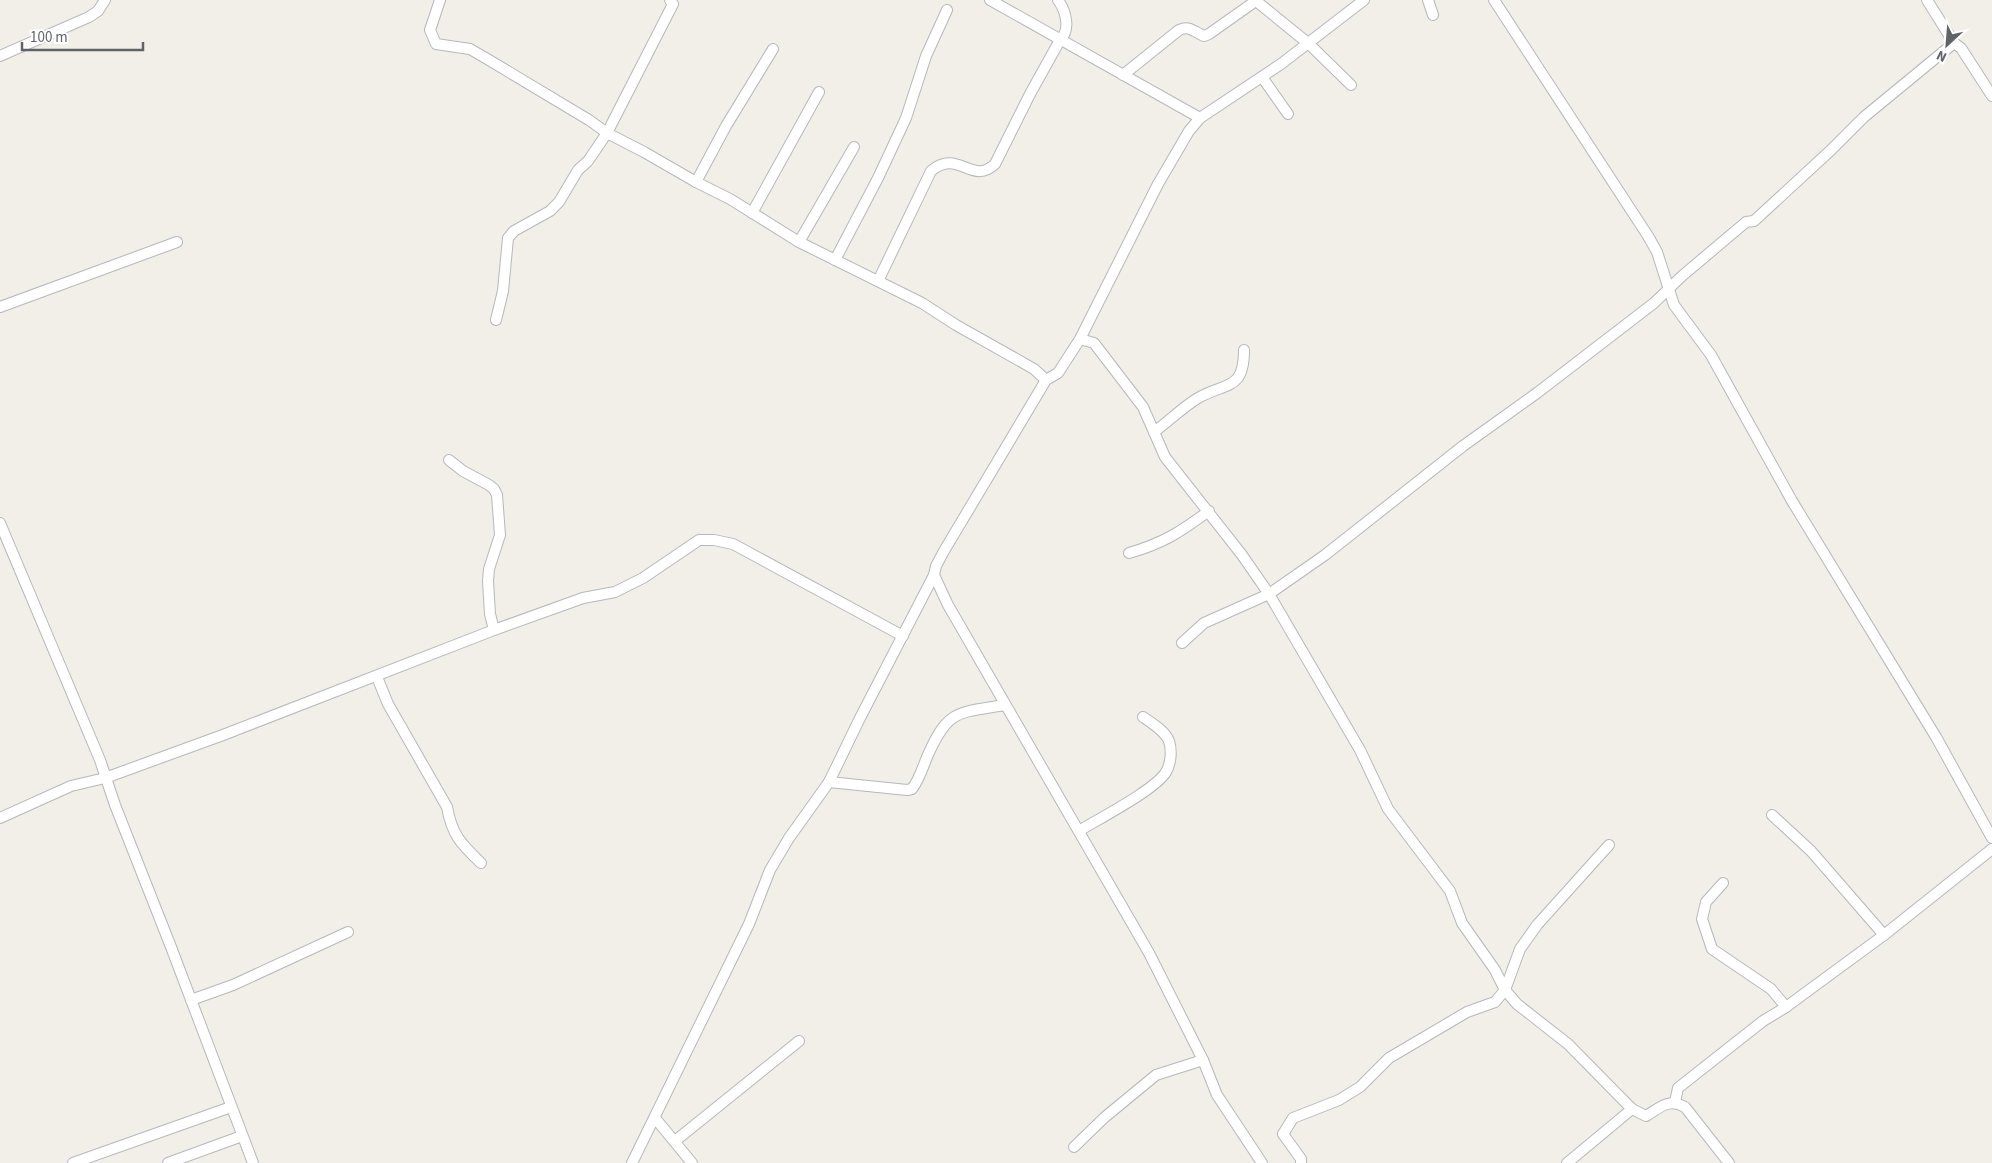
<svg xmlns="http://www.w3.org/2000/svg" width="1992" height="1163" viewBox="0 0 1992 1163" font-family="'Source Sans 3',sans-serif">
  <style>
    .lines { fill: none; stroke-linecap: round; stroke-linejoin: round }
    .minor-casing { stroke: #b5b8bc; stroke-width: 12 }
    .minor { stroke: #fff; stroke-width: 10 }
  </style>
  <rect width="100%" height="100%" fill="#f1efe8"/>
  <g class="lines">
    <defs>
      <g id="minor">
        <path d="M440 0 430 30 436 44 470 49 489 60 589 120 607 133 644 152 696 182 730 199 799 242 922 303 956 325 1034 369 1046 380"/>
        <path d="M990 0 1200 118"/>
        <path d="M1255 0 1309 44 1351 85"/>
        <path d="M1428 0 1433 15"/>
        <path d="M1494 0 1648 236 1657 252 1674 305 1711 355 1792 501 1936 737 1992 838"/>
        <path d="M1927 0 1954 43 1961 48 1992 96"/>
        <path d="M0 56 89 17 98 11 105 0"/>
        <path d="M1123 75 1179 30C1190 25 1194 32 1204 36L1209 34 1257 0"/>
        <path d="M1262 77 1288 114"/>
        <path d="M696 182 726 126 773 49"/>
        <path d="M752 213 819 92"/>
        <path d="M799 242 854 147"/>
        <path d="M835 260 878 178 906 118 926 56 947 10"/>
        <path d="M878 281 931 171C958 148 972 186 995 164L1030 94 1060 40C1071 30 1066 11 1058 0"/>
        <path d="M0 307 177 242"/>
        <path d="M496 320 503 291 508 238 514 231 550 211 559 202 578 170 588 161 607 133 673 4 670 0"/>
        <path d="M1080 339 1094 343 1143 407 1165 457 1242 555 1269 594 1360 750 1388 809 1450 891 1462 923 1495 970 1505 990 1517 1004 1568 1044 1632 1109 1646 1116C1661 1107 1668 1098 1685 1107L1729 1163"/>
        <path d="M1154 432C1169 421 1183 407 1198 398 1226 382 1244 391 1244 350"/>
        <path d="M449 460 463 471 489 485 494 489 497 495 500 535 489 569 488 581 490 614 494 630"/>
        <path d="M0 523 100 760 115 805 171 947 253 1163"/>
        <path d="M1129 553C1164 543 1180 532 1209 511"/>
        <path d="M934 575 948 605 1149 953 1203 1060 1217 1095 1262 1163"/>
        <path d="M1182 643 1204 623 1269 594 1325 555 1463 446 1537 393 1654 303 1682 276 1746 222 1754 221 1831 150 1864 117 1954 43"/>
        <path d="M377 677 388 704 447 807C452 835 461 844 481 863"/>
        <path d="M829 782 907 790 912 789C919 780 923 767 927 757 948 709 957 713 1005 705"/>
        <path d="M1772 815 1811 851 1884 935"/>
        <path d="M0 818 71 786 105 778 223 735 494 630 583 598 615 592 643 578 699 540H714L733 544 903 636"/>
        <path d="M1079 831C1100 818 1155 790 1166 772 1171 764 1172 750 1169 741 1165 731 1152 723 1143 717"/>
        <path d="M1723 883 1706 902 1702 919 1712 949 1771 989 1786 1007"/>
        <path d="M191 1000 233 985 348 932"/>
        <path d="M1675 1102 1678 1088 1763 1021 1786 1007 1884 935 1992 849"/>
        <path d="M655 1118 692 1163"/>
        <path d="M675 1141 799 1041"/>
        <path d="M1074 1147 1105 1117 1156 1075 1203 1060"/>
        <path d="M73 1163 231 1107"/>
        <path d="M168 1163 242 1136"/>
        <path d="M632 1163 749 924 770 870 789 838 829 782 860 718 934 575 936 566 944 551 1046 380 1058 373 1080 339 1158 184 1189 131 1200 118 1281 64 1364 0"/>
        <path d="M1301 1163V1159L1283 1134 1293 1118 1339 1100 1360 1087 1389 1058 1467 1012 1495 1002 1505 990 1520 949 1537 925 1609 845"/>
        <path d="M1567 1163 1632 1109"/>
      </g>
    </defs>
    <use href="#minor" class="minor-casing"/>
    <use href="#minor" class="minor"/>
  </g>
  <g transform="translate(1947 45) rotate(206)" stroke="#ffffff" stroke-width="4" paint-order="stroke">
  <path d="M0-4L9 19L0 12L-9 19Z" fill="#5f6368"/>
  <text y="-8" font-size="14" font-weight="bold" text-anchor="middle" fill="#5f6368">N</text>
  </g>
  <path d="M22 42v8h121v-8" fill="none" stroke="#5f6368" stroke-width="2.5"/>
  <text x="30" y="42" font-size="15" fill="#5f6368" stroke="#ffffff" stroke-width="4" paint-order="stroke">100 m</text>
</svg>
